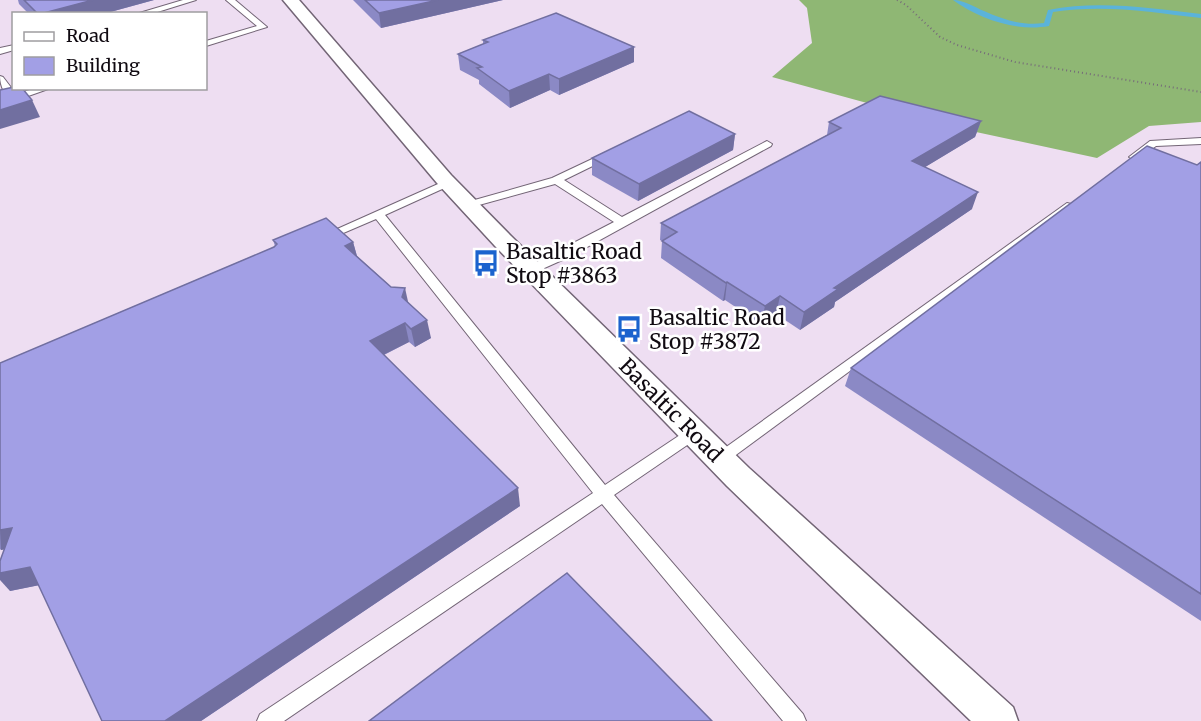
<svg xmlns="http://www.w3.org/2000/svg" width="1201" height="721" viewBox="0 0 1201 721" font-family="Merriweather,serif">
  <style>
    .forest { fill: #8fb774 }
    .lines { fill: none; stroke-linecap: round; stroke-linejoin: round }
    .stream { fill: #5bb3da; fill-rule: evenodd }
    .service-casing { stroke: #736576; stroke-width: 2 }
    .minor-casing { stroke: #736576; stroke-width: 3 }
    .path { stroke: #766c79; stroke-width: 2; stroke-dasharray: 1 3; stroke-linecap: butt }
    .service { fill: #fff; fill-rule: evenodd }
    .minor { fill: #fff; fill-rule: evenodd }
    .wall { fill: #8b89c5 }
    .shaded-wall { fill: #716fa0 }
    .building { fill: #a29fe5; stroke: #716fa0; stroke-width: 1.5 }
    .labels { text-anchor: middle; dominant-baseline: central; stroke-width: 5; stroke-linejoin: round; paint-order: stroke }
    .poi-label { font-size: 21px; fill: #100a11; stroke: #fff; text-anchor: start }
    .street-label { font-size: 21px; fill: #100a11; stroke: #fff }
  </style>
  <rect width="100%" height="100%" fill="#eedef2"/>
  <path class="forest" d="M799 0H1201V122L1149 126 1097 158 962 129 772 77 812 43 807 8Z"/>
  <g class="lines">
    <path class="stream" d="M953 0C964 0 974 7 984 11 1004 20 1023 26 1044 23L1048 10C1099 0 1150 8 1201 14V18C1151 12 1103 4 1053 12L1049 26C1017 32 979 19 953 0Z"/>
    <defs>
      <g id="service">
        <path d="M183 0H196L151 14H136Z"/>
        <path d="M226 0H235L267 27 206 46V41L257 26Z"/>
        <path d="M14 45V50L0 54V48Z"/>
        <path d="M0 76 3 77 16 94 36 88H51L14 101C5 97 0 86 0 76Z"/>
        <path d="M1201 138V144L1156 146 1138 159 1134 160 1129 157 1150 141Z"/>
        <path d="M767 141 772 144 771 146 569 257 531 274 527 273 525 270 527 267 614 222 555 184 468 208 463 205 464 203 552 178 607 152 611 153V157L564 180 622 217Z"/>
        <path d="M447 180 451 181V185L385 215 605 485 689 429H699L701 433 699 437 614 495 803 714 806 721H783L602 504 284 721H257L260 714 593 493 376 219 327 240H319L317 238Z"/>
        <path d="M1067 203 1071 204V208L725 463 720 465 715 463 712 459 715 455Z"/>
      </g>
      <path id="minor" d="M283 0H299L451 175 511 236 749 468 1013 707 1018 721H971L727 486 495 246 437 183Z"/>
    </defs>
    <use href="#service" class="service-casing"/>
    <use href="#minor" class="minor-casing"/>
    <path class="path" d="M897 0 906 5 940 37 957 45 1015 62 1201 92"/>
    <use href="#service" class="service"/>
    <use href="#minor" class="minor"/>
  </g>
  <g class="wall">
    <path d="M18 0H154L103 14H29L19 4Z"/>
    <path d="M353 0H503L381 28Z"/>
    <path d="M483 40 634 47V62L559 95 550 90 510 108 479 84V80L460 70 458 54 483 44Z"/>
    <path d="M981 121 975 137 925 167 972 209 835 302 834 307 800 330 776 314 761 324 725 300 723 301 661 258 662 241 660 240 661 223 827 135 829 122Z"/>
    <path d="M735 134 733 150 638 201 592 175V158Z"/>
    <path d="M1201 162V621L845 386 851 368Z"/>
    <path d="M273 240 353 242 357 256 408 302 431 338 415 347 409 342 384 355 520 506 201 721H102L39 585 10 591 4 549 1 550 0 549V363L274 247 275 246Z"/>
  </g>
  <g class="shaded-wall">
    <path d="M93 0H154L103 14H40Z"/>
    <path d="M438 0H503L381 28 379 13Z"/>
    <path d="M634 47V62L559 95V79Z"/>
    <path d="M549 74 550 90 510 108 509 91Z"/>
    <path d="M32 100 40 117 0 129V110Z"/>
    <path d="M981 121 975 137 907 178 912 161Z"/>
    <path d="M735 134 733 150 638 201 639 184Z"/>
    <path d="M978 192 972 209 835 302 834 307 800 330 804 312 834 288Z"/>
    <path d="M353 242 358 260 345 246Z"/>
    <path d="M727 282 725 300 723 301 726 283Z"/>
    <path d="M405 288 409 306 402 297Z"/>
    <path d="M780 296 776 314 761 324 765 306Z"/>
    <path d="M427 320 431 338 415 347 411 329Z"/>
    <path d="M405 323 409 342 375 359 370 341Z"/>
    <path d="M518 488 520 506 201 721H165Z"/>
    <path d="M12 528 26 546 1 550 0 530Z"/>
    <path d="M30 567 45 584 10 591 0 580V573Z"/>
  </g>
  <g class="building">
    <path d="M24 0H93L40 14H38Z"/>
    <path d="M365 0H438L379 13Z"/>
    <path d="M556 13 634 47 559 79 549 74 509 91 477 68 482 67 458 54 488 42 483 40Z"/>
    <path d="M14 87V88H22L32 100 0 110V90Z"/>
    <path d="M880 96 981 121 912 161 978 192 834 288 838 289 804 312 780 296 765 306 727 282 726 283 662 241 677 232 661 223 841 128 829 122Z"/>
    <path d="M689 111 735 134 639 184 592 158Z"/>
    <path d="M1147 146 1197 165 1201 162V594L851 368Z"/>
    <path d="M326 218 353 242 345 246 391 287 405 288 402 297 427 320 411 329 405 323 370 341 518 488 165 721H102L30 567 0 573V561L12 528 0 530V363L274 247 277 244 273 240Z"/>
    <path d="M567 573 712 721H369Z"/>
  </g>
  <defs>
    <symbol id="bus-bare" viewBox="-9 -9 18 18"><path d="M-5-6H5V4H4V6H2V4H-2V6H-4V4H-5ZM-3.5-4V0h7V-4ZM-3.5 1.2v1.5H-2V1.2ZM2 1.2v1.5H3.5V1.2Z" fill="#1b63ce" stroke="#fff" stroke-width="2.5" paint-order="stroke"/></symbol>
  </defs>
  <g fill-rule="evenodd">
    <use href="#bus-bare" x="467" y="244" width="38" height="38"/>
    <use href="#bus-bare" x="610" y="310" width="38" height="38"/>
  </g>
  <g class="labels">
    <g class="poi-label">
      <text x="506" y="251">Basaltic Road<tspan x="506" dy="24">Stop #3863</tspan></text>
      <text x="649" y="317">Basaltic Road<tspan x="649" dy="24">Stop #3872</tspan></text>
    </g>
    <g class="street-label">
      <text transform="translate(671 410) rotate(45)">Basaltic Road</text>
    </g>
  </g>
  <rect x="12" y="12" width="195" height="78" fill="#ffffff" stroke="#9f9da0" stroke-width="1.5"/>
  <rect x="24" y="32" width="30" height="9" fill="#ffffff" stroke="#9f9da0" stroke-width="1.5"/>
  <text x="66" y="42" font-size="18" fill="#100a11">Road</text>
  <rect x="24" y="57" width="30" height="18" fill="#a29fe5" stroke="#9f9da0" stroke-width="1.5"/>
  <text x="66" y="72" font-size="18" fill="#100a11">Building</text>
</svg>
